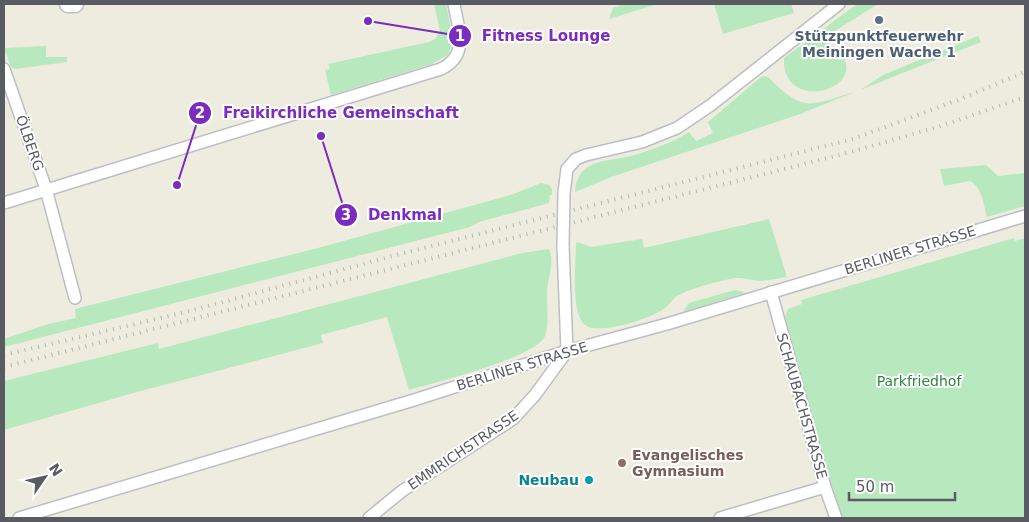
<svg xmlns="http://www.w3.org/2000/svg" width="1029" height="522" viewBox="0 0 1029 522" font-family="'DejaVu Sans',sans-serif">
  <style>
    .green { fill: #b8e8be }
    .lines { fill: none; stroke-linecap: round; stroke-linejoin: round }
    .minor-casing { stroke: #bcbec5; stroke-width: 14 }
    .secondary-casing { stroke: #bcbfc7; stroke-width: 19 }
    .minor { stroke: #fff; stroke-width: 11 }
    .secondary { stroke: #fff; stroke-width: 16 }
    .rail { stroke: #b4b4b5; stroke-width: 4; stroke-dasharray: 1 6; stroke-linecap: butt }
    .minor-bridge-casing { stroke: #bcbec5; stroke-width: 14; stroke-linecap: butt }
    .minor-bridge { stroke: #fff; stroke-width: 11 }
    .service-dot { fill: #5c6f8a; stroke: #fff; stroke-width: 2 }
    .education-dot { fill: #8d6e63; stroke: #fff; stroke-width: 2 }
    .culture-dot { fill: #0f9aa8; stroke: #fff; stroke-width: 2 }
    .labels { text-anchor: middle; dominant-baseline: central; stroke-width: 4; stroke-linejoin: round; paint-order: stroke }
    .service-label { font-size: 14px; font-weight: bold; fill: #4e5e75; stroke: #fff }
    .street-label { font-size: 14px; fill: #585b62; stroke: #fff }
    .park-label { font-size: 14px; fill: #2c863b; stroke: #fff }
    .education-label { font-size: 14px; font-weight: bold; fill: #785e54; stroke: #fff; text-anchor: start }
    .culture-label { font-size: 14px; font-weight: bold; fill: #0d838f; stroke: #fff; text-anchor: end }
    .leader { fill: none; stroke: #7b2cbf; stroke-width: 2 }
    .callout-dot { fill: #7b2cbf; stroke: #fff; stroke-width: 2 }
    .mark-label { font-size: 15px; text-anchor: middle; font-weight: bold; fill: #fff }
    .callout-label { font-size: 15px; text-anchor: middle; font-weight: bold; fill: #7b2cbf; stroke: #fff; stroke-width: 4; stroke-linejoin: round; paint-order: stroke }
  </style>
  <rect width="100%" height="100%" fill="#edecdf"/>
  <g class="green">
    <path d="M434 4H446L453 40 448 55 432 64 331 95 325 70 330 69 328 64 429 42 435 39 440 31Z"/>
    <path d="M625 4H658L609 19 613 8Z"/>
    <path d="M714 4H791L794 13 723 34Z"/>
    <path d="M857 4H878L825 37 839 60 844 58C861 93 781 111 784 58Z"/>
    <path d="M978 36 981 42 860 90 883 75Z"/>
    <path d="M46 46V57H67V62L15 69 11 67 4 48Z"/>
    <path d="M765 76 768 77C805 114 809 105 855 92L800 114 611 177 575 192C577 157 610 162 635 155 653 149 674 142 689 132L696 141 713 133 708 122 761 77Z"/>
    <path d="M986 165 998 176 1025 173V206L987 217C983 203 983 189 970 181L944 186 940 169Z"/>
    <path d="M541 183 549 185 552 189V195H550L549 203 479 222 470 227 4 347V339L48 324 76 318 75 309 318 248 511 195Z"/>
    <path d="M769 219 787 277C778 278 768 281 760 281 749 280 742 276 730 279 715 282 692 288 679 295 673 298 670 304 665 308 653 318 598 336 585 325 570 312 576 262 576 243L578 242 591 247 642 239 644 248Z"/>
    <path d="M1014 238 1015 241 1025 238V518H842L825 464 785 317 788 309 802 304 801 300Z"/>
    <path d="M549 249C555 262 548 277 547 290 546 304 550 323 545 336 537 357 434 383 409 390L387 317 321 335 323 343 137 392 4 430V381L158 343 159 349 522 253Z"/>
    <path d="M735 290 744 292 745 293 684 312V310L689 303Z"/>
  </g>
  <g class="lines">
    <defs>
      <g id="minor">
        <path d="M4 69 46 189 75 298"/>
        <path d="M564 193 567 169 576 159 586 155 642 142 677 128 711 105 839 4"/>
        <path d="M4 203 441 69C470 55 458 29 454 4"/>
        <path d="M563 246 567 351"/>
        <path d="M771 292 825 487 836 518"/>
        <path d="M19 518 414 400 567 351 667 324 1025 216"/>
        <path d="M369 518 402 491 513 419 535 395 567 351"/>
        <path d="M720 518 825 487"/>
      </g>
      <path id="secondary" d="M68 4H75"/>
    </defs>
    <use href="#minor" class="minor-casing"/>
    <use href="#secondary" class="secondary-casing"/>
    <use href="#minor" class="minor"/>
    <use href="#secondary" class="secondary"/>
    <g class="rail">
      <path d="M4 355 186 312 400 254 853 139 958 100 1025 72"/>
      <path d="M4 367 851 152 941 126 1025 97"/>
    </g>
    <defs>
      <path id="minor-bridge" d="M563 246 564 193"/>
    </defs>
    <use href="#minor-bridge" class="minor-bridge-casing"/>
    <use href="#minor-bridge" class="minor-bridge"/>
  </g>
  <circle class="service-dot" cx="879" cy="20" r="5"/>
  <circle class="education-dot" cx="622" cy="463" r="5"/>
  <circle class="culture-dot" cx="589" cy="480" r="5"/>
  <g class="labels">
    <g class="service-label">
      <text x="879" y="36">Stützpunktfeuerwehr<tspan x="879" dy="16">Meiningen Wache 1</tspan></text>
    </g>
    <g class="street-label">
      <text transform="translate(30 143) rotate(71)">ÖLBERG</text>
      <text transform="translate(910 250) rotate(-17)">BERLINER STRASSE</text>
      <text transform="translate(522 366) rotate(-17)">BERLINER STRASSE</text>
      <text transform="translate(802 406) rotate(74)">SCHAUBACHSTRASSE</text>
      <text transform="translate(463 450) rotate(-34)">EMMRICHSTRASSE</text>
    </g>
    <g class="park-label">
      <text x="919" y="381">Parkfriedhof</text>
    </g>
    <g class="education-label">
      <text x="632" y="455">Evangelisches<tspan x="632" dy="16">Gymnasium</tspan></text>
    </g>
    <g class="culture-label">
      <text x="579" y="480">Neubau</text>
    </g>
  </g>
  <path class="leader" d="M368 21L460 36M177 185L200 113M321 136L346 215"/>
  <g class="callout-dot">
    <circle cx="368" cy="21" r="5"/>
    <circle cx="177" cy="185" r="5"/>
    <circle cx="321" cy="136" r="5"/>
    <circle cx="460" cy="36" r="12"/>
    <circle cx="200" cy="113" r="12"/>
    <circle cx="346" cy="215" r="12"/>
  </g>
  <g class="mark-label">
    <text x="460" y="41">1</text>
    <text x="200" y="118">2</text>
    <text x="346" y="220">3</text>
  </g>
  <g class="callout-label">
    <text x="546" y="41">Fitness Lounge</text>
    <text x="341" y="118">Freikirchliche Gemeinschaft</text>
    <text x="405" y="220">Denkmal</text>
  </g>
  <rect width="1029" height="522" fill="none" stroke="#585b62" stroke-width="10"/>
  <g transform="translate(45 477) rotate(56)" stroke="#ffffff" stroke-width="4" paint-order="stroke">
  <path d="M0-4L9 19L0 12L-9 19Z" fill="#585b62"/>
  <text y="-8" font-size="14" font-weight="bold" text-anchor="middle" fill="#585b62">N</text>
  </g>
  <path d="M849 492v8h106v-8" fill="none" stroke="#585b62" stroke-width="2.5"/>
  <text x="856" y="492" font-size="15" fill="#585b62" stroke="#ffffff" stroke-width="4" paint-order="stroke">50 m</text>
</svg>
